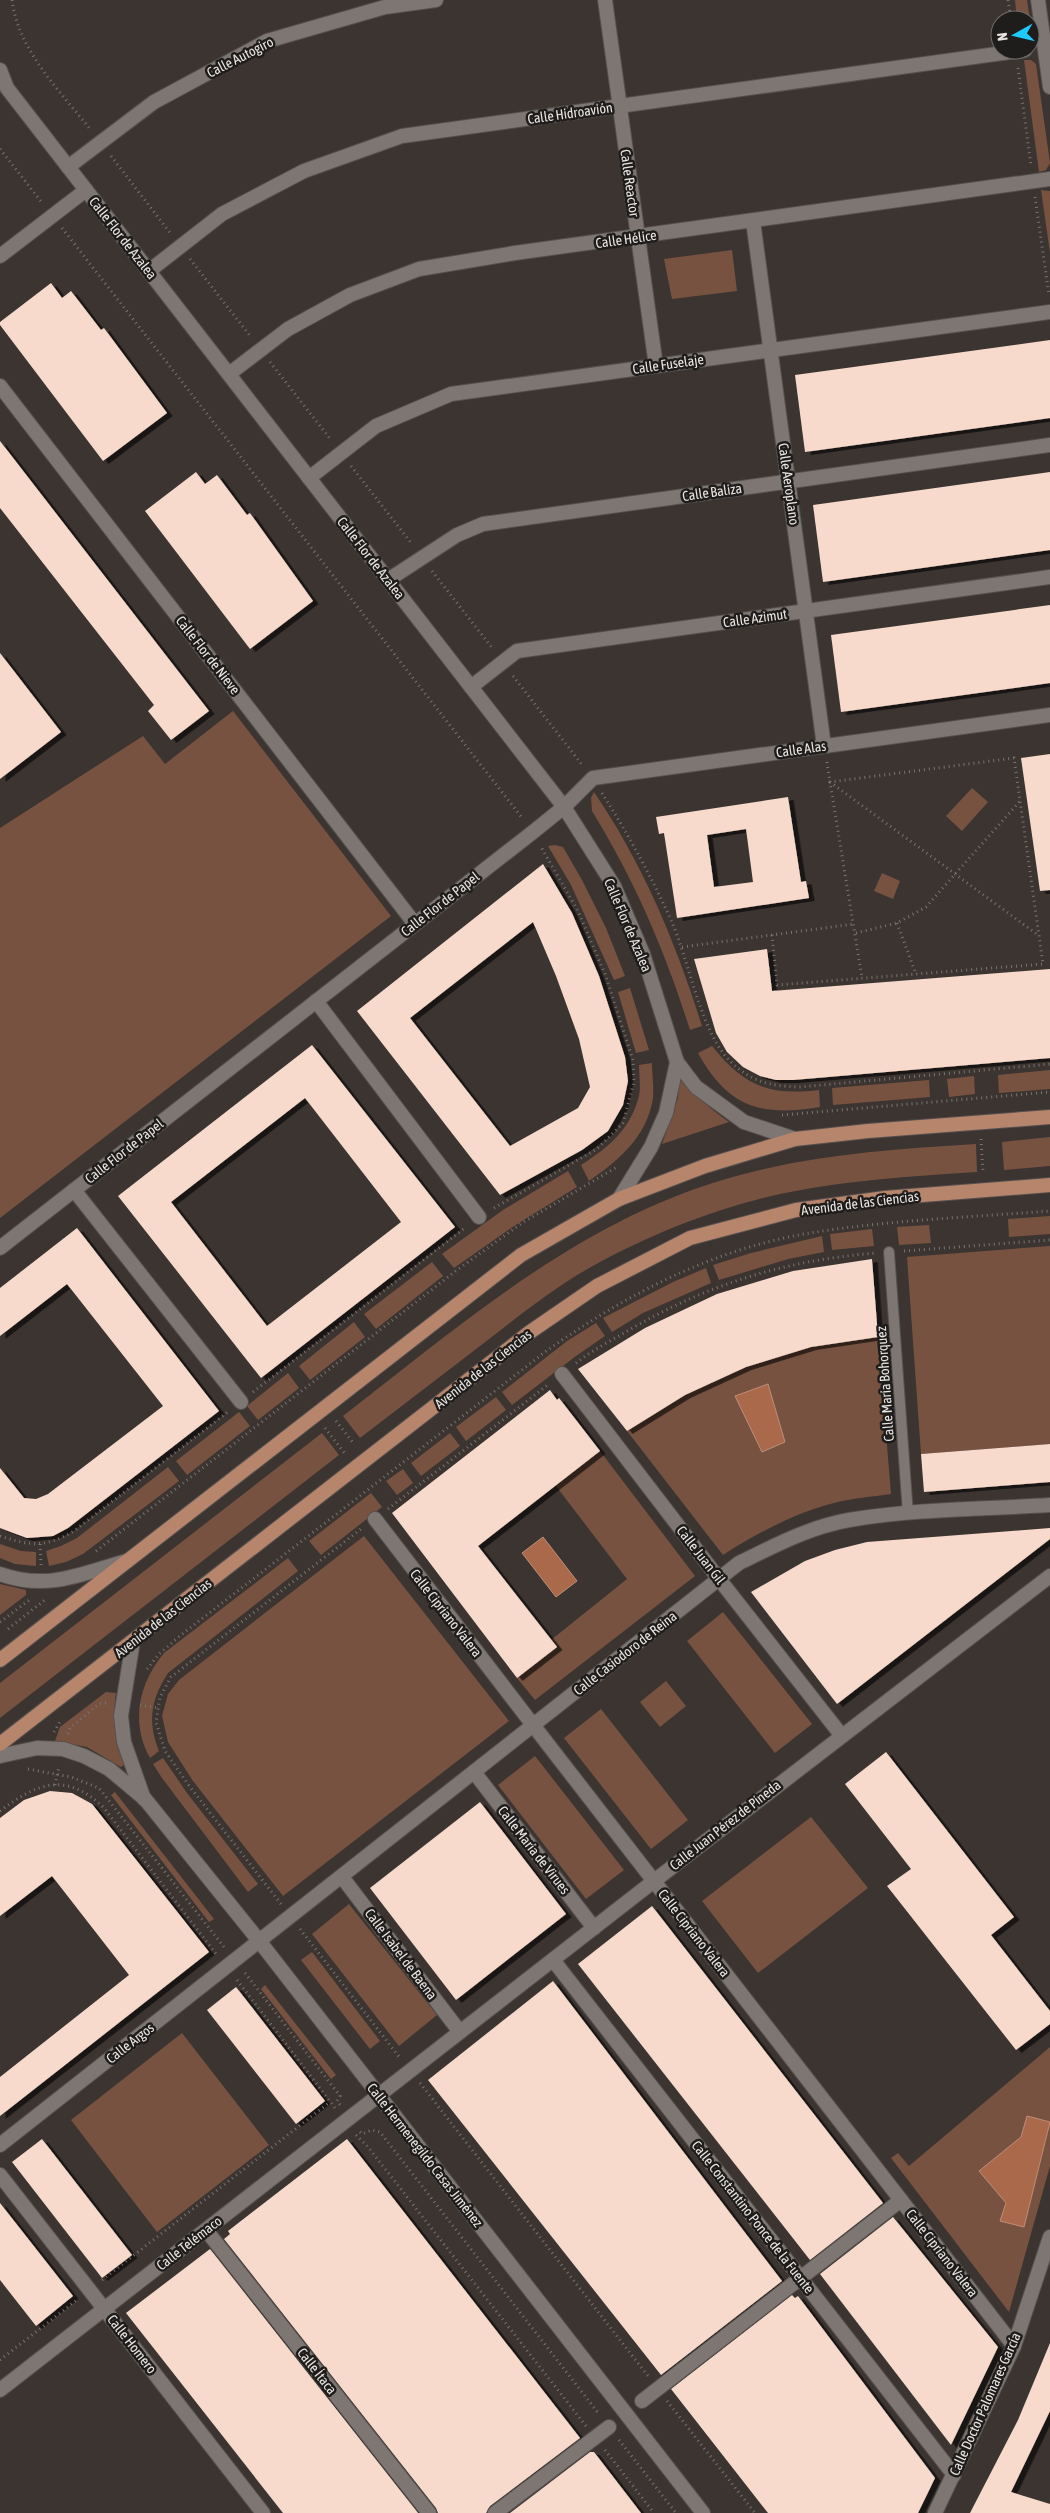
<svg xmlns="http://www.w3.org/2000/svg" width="1050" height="2513" viewBox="0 0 1050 2513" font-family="'Asap Condensed',sans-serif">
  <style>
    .green { fill: #785240 }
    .water { fill: #ab694b; stroke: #be8e79 }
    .building { fill: #f7dacc; fill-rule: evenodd; filter: url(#shadow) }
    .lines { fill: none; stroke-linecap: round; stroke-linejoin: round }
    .service-casing { stroke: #56504e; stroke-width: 12 }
    .pedestrian-casing { stroke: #56504e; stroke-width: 16 }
    .minor-casing { stroke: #56504e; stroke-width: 16 }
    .tertiary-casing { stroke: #56504e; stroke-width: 16 }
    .primary-casing { stroke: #56504e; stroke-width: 16 }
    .path { stroke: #7a7472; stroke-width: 3; stroke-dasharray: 1 4; stroke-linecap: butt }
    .service { stroke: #7d7673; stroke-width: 10 }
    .pedestrian { stroke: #7d7673; stroke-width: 14 }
    .minor { stroke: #7d7673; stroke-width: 14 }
    .tertiary { stroke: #7d7673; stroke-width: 14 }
    .primary { stroke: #b7846c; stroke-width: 14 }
    .labels { text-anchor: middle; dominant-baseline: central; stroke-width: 5; stroke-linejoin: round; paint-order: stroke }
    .street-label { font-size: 14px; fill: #e9e5e3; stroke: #1f1d1b }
  </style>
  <defs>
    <filter id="shadow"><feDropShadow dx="5.5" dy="3" stdDeviation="0" flood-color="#0009"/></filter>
  </defs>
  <rect width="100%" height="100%" fill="#3b3431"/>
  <g class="green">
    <path d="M1015 0H1027L1030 20H1017Z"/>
    <path d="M1024 60H1031L1036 64 1050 163 1046 170 1039 172Z"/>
    <path d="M1041 190 1050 191V253Z"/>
    <path d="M732 250 737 291 672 299 664 259Z"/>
    <path d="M233 711 391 916 0 1218V828L143 736 165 764Z"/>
    <path d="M972 788 988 802 962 831 946 816Z"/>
    <path d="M594 792C643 864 676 943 702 1026L690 1030C665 951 635 881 592 811L591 798Z"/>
    <path d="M555 845 563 847 582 880 606 928 625 976 614 980 571 885 548 846Z"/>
    <path d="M882 873 900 881 893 899 874 891Z"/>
    <path d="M630 988 649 1050 636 1053 618 992Z"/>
    <path d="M712 1046C744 1086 769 1096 819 1090L820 1107C760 1117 728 1107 698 1053Z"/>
    <path d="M652 1063C652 1074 654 1087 653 1098 647 1137 619 1160 589 1181L581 1165C609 1147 630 1130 639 1096 641 1087 639 1075 639 1065Z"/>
    <path d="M1050 1070V1089L999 1093 998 1075Z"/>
    <path d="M679 1073C694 1094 709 1108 729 1122L662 1144 678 1098Z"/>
    <path d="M974 1076 975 1094 949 1097 947 1079Z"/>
    <path d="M929 1080 930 1097 833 1105 832 1088Z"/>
    <path d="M1050 1137V1166L1004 1170 1002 1142Z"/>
    <path d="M976 1144 977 1172C913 1176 849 1180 785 1193 718 1207 651 1234 591 1267 552 1289 516 1318 480 1346 440 1377 400 1407 360 1438L343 1416C467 1320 585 1216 740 1175 817 1154 896 1149 976 1144Z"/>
    <path d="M568 1171 577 1187 514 1226 454 1268 442 1254 503 1210Z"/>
    <path d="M1050 1216V1234L1009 1237 1008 1219Z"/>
    <path d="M929 1225 931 1243 899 1245 897 1227Z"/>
    <path d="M872 1229 874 1246 832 1250 830 1234Z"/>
    <path d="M822 1236 824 1252 788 1259 719 1280 713 1265 751 1253Z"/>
    <path d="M1050 1246V1444L921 1454 907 1257Z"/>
    <path d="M432 1262 443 1276 376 1329 364 1314Z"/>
    <path d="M706 1268 711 1283 643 1313 612 1332 603 1318 673 1282Z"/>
    <path d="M354 1322 365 1337 310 1380 299 1366Z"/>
    <path d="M596 1323 605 1336 576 1356 512 1405 502 1392 567 1341Z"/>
    <path d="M878 1337 891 1494C872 1497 852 1498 834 1503 795 1513 757 1533 723 1555L627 1431 685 1395 746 1367 811 1347Z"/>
    <path d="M288 1373 299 1388 258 1420 247 1406Z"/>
    <path d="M496 1397 506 1410 466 1441 456 1427Z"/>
    <path d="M239 1412 250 1426 187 1475 176 1461Z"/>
    <path d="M322 1433 339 1455 0 1718V1683Z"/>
    <path d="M450 1433 460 1446 421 1476 411 1463Z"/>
    <path d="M600 1451 695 1576 535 1700 517 1678 556 1647 551 1640 627 1579 556 1486Z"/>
    <path d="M168 1467 179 1481 83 1554 66 1562 49 1566 46 1551 61 1546 77 1538Z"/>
    <path d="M403 1469 413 1483 397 1495 386 1481Z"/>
    <path d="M371 1493 382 1507 321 1555 309 1541Z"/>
    <path d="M364 1536 509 1721 283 1896 193 1781 168 1742 162 1716 168 1694 179 1680Z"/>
    <path d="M0 1544 21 1551 36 1552V1566L15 1564 0 1558Z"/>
    <path d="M288 1558 298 1571 168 1673C151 1699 147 1722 159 1751L150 1758C130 1722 139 1683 164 1653Z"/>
    <path d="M0 1584 26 1590V1595L0 1615Z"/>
    <path d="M723 1612 812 1724 775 1753 687 1641Z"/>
    <path d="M666 1681 686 1706 660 1727 640 1702Z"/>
    <path d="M106 1692 116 1693C112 1719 116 1740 125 1764L121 1767 87 1747 55 1741 60 1727Z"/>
    <path d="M601 1709 688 1820 651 1849 564 1738Z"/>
    <path d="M535 1756 624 1870 586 1899 498 1785Z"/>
    <path d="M163 1758 187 1793 258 1884 248 1892 162 1778 153 1764Z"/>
    <path d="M115 1792 214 1919 209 1922 111 1795Z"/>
    <path d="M811 1817 868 1888 758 1973 702 1901Z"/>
    <path d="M349 1904 437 2015 399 2046 312 1934Z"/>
    <path d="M312 1952 380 2041 370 2049 301 1960Z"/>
    <path d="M265 1985 336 2075 331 2079 261 1989Z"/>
    <path d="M182 2033 269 2145 157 2232 71 2120Z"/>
    <path d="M1050 2047V2166L1009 2312 891 2158 898 2153 909 2166Z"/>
  </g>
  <g class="water">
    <path d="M768 1384 785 1442 762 1452 735 1396Z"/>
    <path d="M543 1537 577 1581 556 1597 522 1553Z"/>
    <path d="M1027 2116 1050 2122 1024 2227 1000 2221 1006 2203 979 2171 1021 2137Z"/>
  </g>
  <g class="building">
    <path d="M51 283 62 298 71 291 101 330 104 328 167 413 103 461 0 325V322Z"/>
    <path d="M1050 340V418L805 452 795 375Z"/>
    <path d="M0 441 209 711 171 740 148 711 154 705 0 508Z"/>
    <path d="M196 472 205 484 217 475 247 515 250 513 313 601 250 649 145 511Z"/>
    <path d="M1050 472V550L823 582 813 505Z"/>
    <path d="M1050 605V683L841 712 831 635Z"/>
    <path d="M0 653 61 732 0 779Z"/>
    <path d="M1050 754V890L1040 891 1021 758Z"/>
    <path d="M788 797 801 882 806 881 809 898 677 918 664 833 659 834 656 817ZM746 829 753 882 714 887 707 835Z"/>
    <path d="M543 864 572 913 599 976 625 1057 628 1081 623 1105 608 1131 582 1150 500 1195 357 1011ZM533 922 556 976 579 1039 590 1087 578 1108 510 1146 410 1018Z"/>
    <path d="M767 949 772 991 1050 969V1058L793 1080H776L760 1076 743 1067 727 1052 716 1033 694 959Z"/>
    <path d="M312 1045 455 1227 261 1378 118 1196ZM305 1098 401 1222 267 1326 171 1202Z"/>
    <path d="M77 1228 219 1411 68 1528 53 1536 27 1538 0 1528V1468L24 1498 36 1499 48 1494 163 1406 67 1284 0 1336V1288Z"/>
    <path d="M872 1259 878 1337 811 1347 746 1367 685 1395 627 1431 578 1369 645 1328 717 1294 793 1271Z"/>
    <path d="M550 1390 557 1400 559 1398 600 1451 478 1546 557 1647 517 1678 392 1513Z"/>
    <path d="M1050 1444V1482L924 1492 921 1454Z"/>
    <path d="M1050 1528V1539L837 1704 751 1592 805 1561 835 1550 867 1542Z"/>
    <path d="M886 1752 1014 1917 991 1935 1050 2011V2024L1016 2050 887 1886 911 1869 845 1784Z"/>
    <path d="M50 1791 72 1793 92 1804 209 1952 0 2116V2077L129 1975 52 1876 0 1916V1818L24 1800Z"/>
    <path d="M480 1802 566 1914 456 2000 370 1888Z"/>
    <path d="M652 1906 883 2203 810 2260 578 1964Z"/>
    <path d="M553 1981 782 2281 661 2375 428 2080Z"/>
    <path d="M236 1987 325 2101 296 2124 207 2010Z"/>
    <path d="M42 2139 132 2255 102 2278 12 2162Z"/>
    <path d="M347 2139 580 2438 490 2506 486 2513H438L436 2508 224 2239 230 2234 228 2231Z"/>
    <path d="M0 2203 73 2296 36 2326 0 2280Z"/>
    <path d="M893 2217 998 2347 951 2445 820 2274Z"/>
    <path d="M210 2249 418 2513H283L126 2313Z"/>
    <path d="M792 2295 795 2298 798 2296 935 2478 918 2513H768L671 2389Z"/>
    <path d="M1050 2343V2411L1011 2492 1050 2504V2513H970L1018 2420Z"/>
    <path d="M590 2452H594L641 2513H510Z"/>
  </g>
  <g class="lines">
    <defs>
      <path id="service" d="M889 1252 908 1514"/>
      <g id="pedestrian">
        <path d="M753 221 824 746"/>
        <path d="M638 237 656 366"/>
        <path d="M309 478 376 426 451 394 1050 312"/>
        <path d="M316 1001 479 1217"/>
        <path d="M74 1190 241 1402"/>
        <path d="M562 1374 719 1579"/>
        <path d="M375 1519 533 1725"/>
        <path d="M474 1772 594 1928"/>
        <path d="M342 1877 460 2032"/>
        <path d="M642 2401 901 2200"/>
        <path d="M495 2513 609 2427"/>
      </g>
      <g id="minor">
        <path d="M605 0 638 237"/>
        <path d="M0 70 7 88 564 807 614 886 643 954 677 1062 696 1087 744 1122 795 1139"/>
        <path d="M68 167 154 102 267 41 385 7 436 0"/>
        <path d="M0 256 86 190"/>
        <path d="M149 271 222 214 304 171 402 136 1025 50"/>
        <path d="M229 374 288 329 350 295 419 269 515 253 1050 179"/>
        <path d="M0 386 415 924"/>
        <path d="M388 580 457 535 483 524 1050 445"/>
        <path d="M471 687 517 651 1050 577"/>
        <path d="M619 1199 651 1147 666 1113 677 1062"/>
        <path d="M0 1248 533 832 564 807 593 778 1050 715"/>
        <path d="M0 1574C48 1591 80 1574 127 1561"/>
        <path d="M719 1579 842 1736"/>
        <path d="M133 1641 121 1716 124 1742 144 1799"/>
        <path d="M533 1725 1014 2346"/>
        <path d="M0 1756 37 1748 63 1749 84 1756 109 1769 145 1799 260 1942 703 2513"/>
        <path d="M553 1960 954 2475"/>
        <path d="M0 2145 739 1563C774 1546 809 1527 849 1520 914 1509 983 1509 1050 1505"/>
        <path d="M0 2175 263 2513"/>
        <path d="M206 2230 429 2513"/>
        <path d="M0 2390 654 1881 1050 1576"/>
        <path d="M935 2513 1014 2346 1050 2237"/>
      </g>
      <path id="tertiary" d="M1038 0 1050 87"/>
      <g id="primary">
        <path d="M0 1660 521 1255 619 1199 705 1166 795 1139 868 1131 1050 1117"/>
        <path d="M0 1744 530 1332 597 1286 690 1238 796 1210 885 1198 1050 1185"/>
      </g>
    </defs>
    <use href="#service" class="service-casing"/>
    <use href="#pedestrian" class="pedestrian-casing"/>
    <use href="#minor" class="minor-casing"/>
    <use href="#tertiary" class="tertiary-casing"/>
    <use href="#primary" class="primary-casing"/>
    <g class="path">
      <path d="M12 0C18 50 60 91 90 129"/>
      <path d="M1008 0 1011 20"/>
      <path d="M1018 68 1031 166"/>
      <path d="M0 149 43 204"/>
      <path d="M111 156 171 234"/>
      <path d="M1035 197 1049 295"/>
      <path d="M62 228 523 819"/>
      <path d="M190 259 251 337"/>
      <path d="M270 362 331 440"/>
      <path d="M351 466 412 544"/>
      <path d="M432 571 493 649"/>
      <path d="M513 676 583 766"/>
      <path d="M827 762 830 782 1038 935"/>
      <path d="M602 793C628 834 651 876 671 920 689 960 701 1034 731 1062 753 1083 771 1086 800 1087L1050 1064"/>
      <path d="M897 923 916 974"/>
      <path d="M856 933 897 923 926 907 1020 801"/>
      <path d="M772 935 777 985 1043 964 1014 758 830 782 862 978"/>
      <path d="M682 947 854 924"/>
      <path d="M782 1115 1050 1092"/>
      <path d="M981 1139 983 1173"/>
      <path d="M494 1208 597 1149 623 1123 634 1082 633 1060 605 974 578 911 541 847"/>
      <path d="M904 1251 1050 1240"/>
      <path d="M576 1363C590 1352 608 1342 624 1333 705 1285 782 1261 875 1253"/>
      <path d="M253 1392 466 1227"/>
      <path d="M336 1421 354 1444"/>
      <path d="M325 1428 346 1455"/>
      <path d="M388 1509 549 1384"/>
      <path d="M0 1536C31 1546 45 1548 74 1531L229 1411"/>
      <path d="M40 1544 41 1565"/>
      <path d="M96 1551 457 1270 522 1223 617 1167"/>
      <path d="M0 1622 32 1598"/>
      <path d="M8 1629 46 1599"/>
      <path d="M147 1669 159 1654 181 1635 545 1352C626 1294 717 1247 816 1232 893 1220 972 1217 1050 1211"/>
      <path d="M140 1705 158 1708"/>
      <path d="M54 1732 61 1720"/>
      <path d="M68 1734 70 1728 99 1704 106 1703"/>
      <path d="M28 1769 71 1777 99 1788 224 1947"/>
      <path d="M55 1785 59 1766"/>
      <path d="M0 1811C37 1783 66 1771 104 1808L216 1954"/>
      <path d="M281 1904 190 1787 165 1751 156 1722 160 1697 171 1677 361 1529"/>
      <path d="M300 1929 400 2058"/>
      <path d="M245 1973 340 2096 337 2101 340 2105"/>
      <path d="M237 1980 335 2108"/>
      <path d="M420 2083 648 2376"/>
      <path d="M360 2132 362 2134 372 2130 380 2132 599 2414"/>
      <path d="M356 2135 368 2147 586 2426"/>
      <path d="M102 2280 330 2102"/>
      <path d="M0 2360 78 2299"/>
      <path d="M667 2401 755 2513"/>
      <path d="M619 2440 676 2513"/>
      <path d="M605 2450 654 2513"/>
    </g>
    <use href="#service" class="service"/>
    <use href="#pedestrian" class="pedestrian"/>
    <use href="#minor" class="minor"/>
    <use href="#tertiary" class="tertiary"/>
    <use href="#primary" class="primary"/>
  </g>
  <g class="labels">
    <g class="street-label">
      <text transform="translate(240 57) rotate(-27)">Calle Autogiro</text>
      <text transform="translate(570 113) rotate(-8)">Calle Hidroavión</text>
      <text transform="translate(630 183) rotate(82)">Calle Reactor</text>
      <text transform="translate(123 238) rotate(52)">Calle Flor de Azalea</text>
      <text transform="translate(626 239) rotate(-8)">Calle Hélice</text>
      <text transform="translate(668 364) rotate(-8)">Calle Fuselaje</text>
      <text transform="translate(789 484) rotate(82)">Calle Aeroplano</text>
      <text transform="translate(712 492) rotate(-8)">Calle Baliza</text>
      <text transform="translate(371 558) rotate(52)">Calle Flor de Azalea</text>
      <text transform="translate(755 618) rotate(-8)">Calle Azimut</text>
      <text transform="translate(208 655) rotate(52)">Calle Flor de Nieve</text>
      <text transform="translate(801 749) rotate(-8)">Calle Alas</text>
      <text transform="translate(440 904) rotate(-38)">Calle Flor de Papel</text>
      <text transform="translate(628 925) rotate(67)">Calle Flor de Azalea</text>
      <text transform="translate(124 1151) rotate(-38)">Calle Flor de Papel</text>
      <text transform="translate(860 1203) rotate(-7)">Avenida de las Ciencias</text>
      <text transform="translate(483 1369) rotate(-38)">Avenida de las Ciencias</text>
      <text transform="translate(885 1384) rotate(-94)">Calle María Bohorquez</text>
      <text transform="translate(701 1555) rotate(52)">Calle Juan Gil</text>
      <text transform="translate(446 1613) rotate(52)">Calle Cipriano Valera</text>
      <text transform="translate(163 1618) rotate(-38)">Avenida de las Ciencias</text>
      <text transform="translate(625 1653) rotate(-38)">Calle Casiodoro de Reina</text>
      <text transform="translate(725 1825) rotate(-38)">Calle Juan Pérez de Pineda</text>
      <text transform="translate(534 1850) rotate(52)">Calle María de Virues</text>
      <text transform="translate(694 1933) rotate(52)">Calle Cipriano Valera</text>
      <text transform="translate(401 1954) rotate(53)">Calle Isabel de Baena</text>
      <text transform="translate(130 2043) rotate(-38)">Calle Argos</text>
      <text transform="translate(425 2155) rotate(52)">Calle Hermenegildo Casas Jiménez</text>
      <text transform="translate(753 2217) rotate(52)">Calle Constantino Ponce de la Fuente</text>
      <text transform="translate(189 2243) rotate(-38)">Calle Telémaco</text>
      <text transform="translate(942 2253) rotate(52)">Calle Cipriano Valera</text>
      <text transform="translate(132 2344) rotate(52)">Calle Homero</text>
      <text transform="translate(317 2371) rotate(52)">Calle Ítaca</text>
      <text transform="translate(985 2404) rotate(-66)">Calle Doctor Palomares García</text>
    </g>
  </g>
  <g transform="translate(1015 35) rotate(262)"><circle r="24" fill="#1f1d1b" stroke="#706d6b"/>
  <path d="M0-4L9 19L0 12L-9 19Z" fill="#1ec9fd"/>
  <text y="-8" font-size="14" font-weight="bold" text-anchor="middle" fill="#e9e5e3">N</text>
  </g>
</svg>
